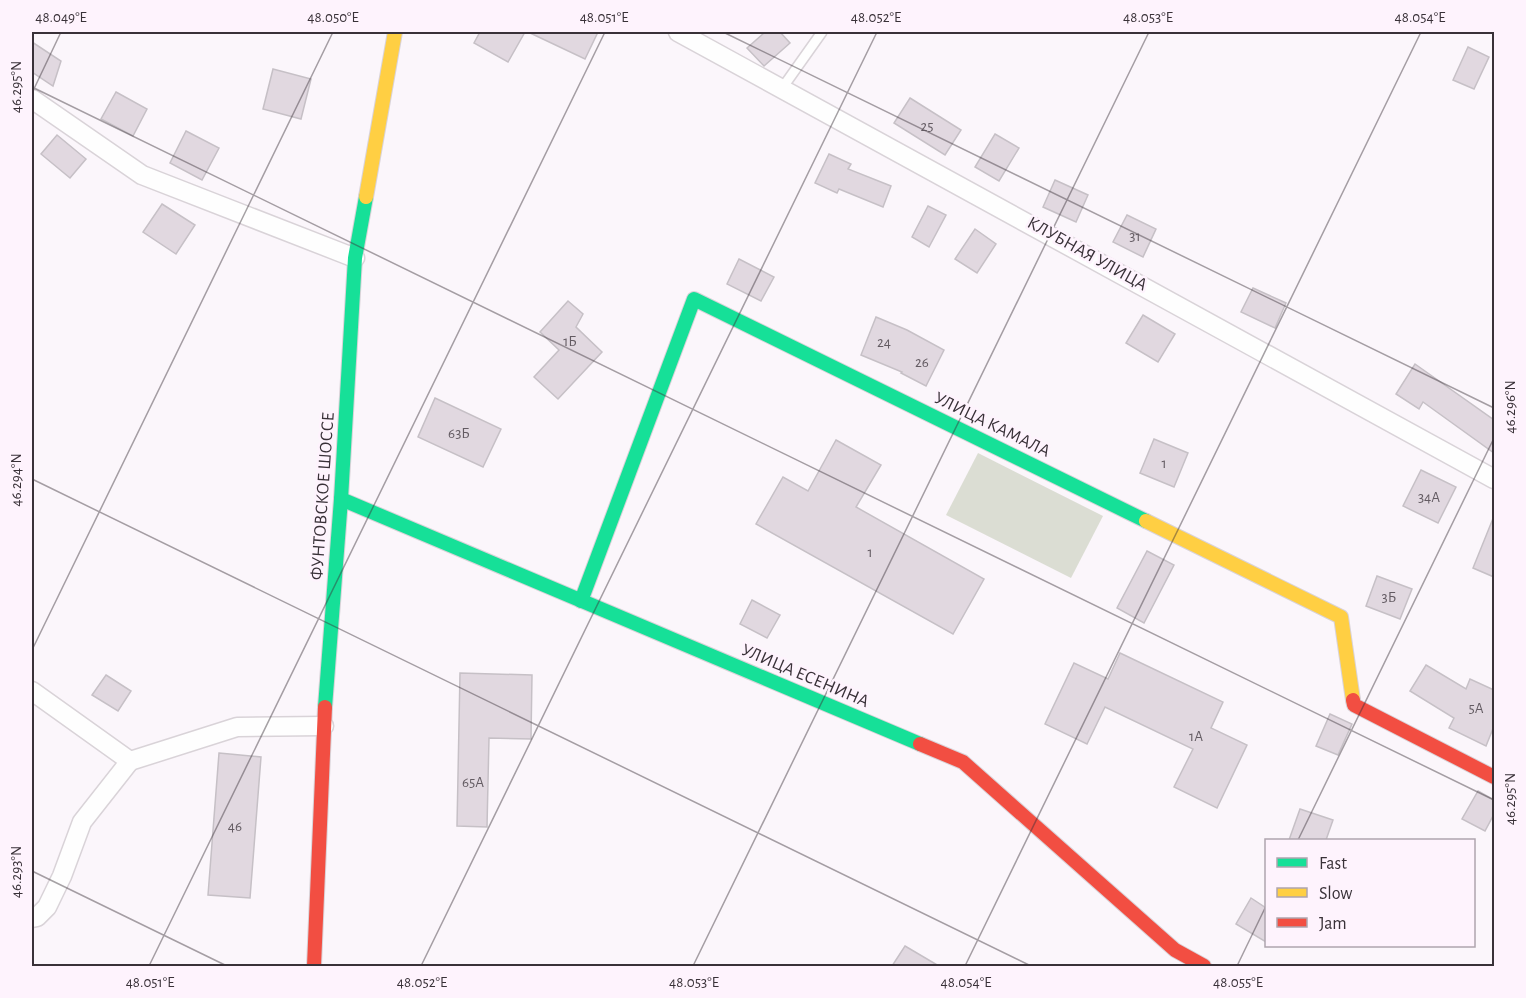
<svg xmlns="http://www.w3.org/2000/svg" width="1526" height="998" viewBox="0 0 1526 998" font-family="'Alegreya Sans',sans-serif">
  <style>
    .green { fill: #dbddd3 }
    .building { fill: #e1d8e0; stroke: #c6c0c6; stroke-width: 1.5 }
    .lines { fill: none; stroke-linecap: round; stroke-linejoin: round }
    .lane-casing { stroke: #d9d3d8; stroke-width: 12 }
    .street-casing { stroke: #d9d3d8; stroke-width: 21 }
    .fast-casing { stroke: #d9d3d8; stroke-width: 16 }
    .slow-casing { stroke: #d9d3d8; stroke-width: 16 }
    .jam-casing { stroke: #d9d3d8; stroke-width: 16 }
    .lane { stroke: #fefefe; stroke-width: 9 }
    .street { stroke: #fefefe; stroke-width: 18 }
    .fast { stroke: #16e098; stroke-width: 14 }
    .slow { stroke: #ffcf43; stroke-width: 14 }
    .jam { stroke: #f24e42; stroke-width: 14 }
    .ticks { fill: none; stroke: #393138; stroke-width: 1.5; stroke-opacity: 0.45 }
    .labels { text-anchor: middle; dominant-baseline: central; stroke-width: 5; stroke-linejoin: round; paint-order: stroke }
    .number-label { font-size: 15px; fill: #635b62 }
    .street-label { font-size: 18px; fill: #393138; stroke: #fef3fd }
    .neatline { fill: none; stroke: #393138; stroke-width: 2 }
    .ticks-label { font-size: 15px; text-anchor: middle; fill: #393138 }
  </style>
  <rect width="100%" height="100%" fill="#fbf6fb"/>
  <path class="green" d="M978 453 1103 516 1071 578 946 515Z"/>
  <g class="building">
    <path d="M480 32H525L508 62 474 43Z"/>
    <path d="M528 32H598L585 59Z"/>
    <path d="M765 32H780L790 43 764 66 747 48Z"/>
    <path d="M32 42 61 61 53 86 32 72Z"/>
    <path d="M1468 47 1489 57 1474 89 1453 80Z"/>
    <path d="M273 69 311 79 301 119 263 109Z"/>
    <path d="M116 92 147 109 133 136 101 119Z"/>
    <path d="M910 98 961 130 945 155 894 123Z"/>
    <path d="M186 131 219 148 202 180 170 163Z"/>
    <path d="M995 134 1019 148 999 181 975 167Z"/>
    <path d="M57 135 86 159 70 178 41 154Z"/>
    <path d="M829 154 851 164 848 169 891 186 883 207 839 189 837 193 815 183Z"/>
    <path d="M1055 180 1088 195 1076 222 1043 207Z"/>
    <path d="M162 204 195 225 176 254 143 232Z"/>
    <path d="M928 206 946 215 929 247 912 237Z"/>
    <path d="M1127 215 1156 229 1143 257 1113 242Z"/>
    <path d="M975 229 996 244 977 273 955 259Z"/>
    <path d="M739 259 774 277 761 301 727 284Z"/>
    <path d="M1253 288 1286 303 1275 328 1241 312Z"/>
    <path d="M568 301 583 314 576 327 602 352 558 399 534 377 559 350 540 332Z"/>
    <path d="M1143 315 1175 334 1158 362 1126 343Z"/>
    <path d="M876 317 907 330 944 350 926 386 901 373 902 372 861 355Z"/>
    <path d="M1415 364 1494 420V453L1423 402 1419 409 1396 394Z"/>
    <path d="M435 398 501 429 483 467 418 437Z"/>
    <path d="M1154 439 1188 453 1174 487 1140 473Z"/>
    <path d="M836 440 881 465 856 507 984 579 953 634 756 524 783 477 808 491Z"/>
    <path d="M1421 470 1456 487 1438 523 1403 506Z"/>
    <path d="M1494 516V577L1473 568Z"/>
    <path d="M1147 551 1174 565 1144 623 1117 608Z"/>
    <path d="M1377 576 1412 589 1400 619 1366 606Z"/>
    <path d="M752 600 780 615 767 638 740 624Z"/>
    <path d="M1120 653 1223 702 1211 728 1247 745 1217 808 1174 787 1193 749 1105 707 1087 744 1045 724 1074 663 1108 679Z"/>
    <path d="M1426 665 1466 689 1470 679 1494 690V726L1486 746 1449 728 1454 718 1410 691Z"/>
    <path d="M460 673 532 675 531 739 489 738 487 827 457 826Z"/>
    <path d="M106 675 131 691 118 711 92 695Z"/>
    <path d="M1330 714 1352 724 1338 755 1316 746Z"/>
    <path d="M219 753 261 757 250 898 208 895Z"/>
    <path d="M1478 791 1494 800V814L1485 831 1462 819Z"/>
    <path d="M1300 809 1333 820 1326 840H1289Z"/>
    <path d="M1251 898 1266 908V942L1236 924Z"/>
    <path d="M905 946 939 966H892Z"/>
  </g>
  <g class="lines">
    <defs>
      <path id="lane" d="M783 87 822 32"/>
      <g id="street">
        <path d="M678 32 1494 479"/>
        <path d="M32 99 142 175 355 258"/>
        <path d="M32 691 130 761 237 727 324 726"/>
        <path d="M32 918 37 917 47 907 62 876 82 822 130 761"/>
      </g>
      <g id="fast">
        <path d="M341 499 920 744"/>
        <path d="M581 601 694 299 1146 521"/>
        <path d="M325 707 341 499 355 258 366 197"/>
      </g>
      <g id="slow">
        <path d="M366 197 395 32"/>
        <path d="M1146 521 1341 617 1353 700"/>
      </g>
      <g id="jam">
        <path d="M1353 700 1354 705 1494 777"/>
        <path d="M920 744 963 762 1175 950 1204 966"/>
        <path d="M314 966 325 707"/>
      </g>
    </defs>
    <use href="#lane" class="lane-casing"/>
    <use href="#street" class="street-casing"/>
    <use href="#fast" class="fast-casing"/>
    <use href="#slow" class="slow-casing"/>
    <use href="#jam" class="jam-casing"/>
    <use href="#lane" class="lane"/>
    <use href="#street" class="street"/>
    <use href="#fast" class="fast"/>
    <use href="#slow" class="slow"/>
    <use href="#jam" class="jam"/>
  </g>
  <path class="ticks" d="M723 32 1494 408M32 87 1494 800M32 93 61 32M32 479 1031 966M32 650 333 32M1298 840 1494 438M32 871 227 966M149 966 605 32M421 966 877 32M693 966 1149 32M965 966 1421 32M1237 966 1266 906"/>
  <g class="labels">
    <g class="number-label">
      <text x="927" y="126">25</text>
      <text x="1135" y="236">31</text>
      <text x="570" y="341">1Б</text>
      <text x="884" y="342">24</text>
      <text x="922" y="362">26</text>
      <text x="459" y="433">63Б</text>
      <text x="1164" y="463">1</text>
      <text x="1429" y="497">34А</text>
      <text x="870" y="552">1</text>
      <text x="1389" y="597">3Б</text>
      <text x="1476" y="708">5А</text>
      <text x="1196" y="736">1А</text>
      <text x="473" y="782">65А</text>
      <text x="235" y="826">46</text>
    </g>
    <g class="street-label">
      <text transform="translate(1087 254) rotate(29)">КЛУБНАЯ УЛИЦА</text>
      <text transform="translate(992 425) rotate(26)">УЛИЦА КАМАЛА</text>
      <text transform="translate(323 496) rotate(-86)">ФУНТОВСКОЕ ШОССЕ</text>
      <text transform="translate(805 676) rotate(23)">УЛИЦА ЕСЕНИНА</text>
    </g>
  </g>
  <rect width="1526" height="998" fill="none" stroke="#fef3fd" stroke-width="66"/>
  <rect x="1265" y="839" width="210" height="108" fill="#fef3fd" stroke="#afa5ae" stroke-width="1.5"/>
  <rect x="1277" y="858" width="30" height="9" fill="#16e098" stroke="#afa5ae" stroke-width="1.5"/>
  <text x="1319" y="869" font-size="18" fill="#393138">Fast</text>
  <rect x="1277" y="888" width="30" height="9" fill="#ffcf43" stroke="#afa5ae" stroke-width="1.5"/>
  <text x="1319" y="899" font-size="18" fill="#393138">Slow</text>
  <rect x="1277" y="918" width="30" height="9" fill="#f24e42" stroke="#afa5ae" stroke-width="1.5"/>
  <text x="1319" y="929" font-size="18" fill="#393138">Jam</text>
  <rect x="33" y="33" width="1460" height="932" class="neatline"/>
  <g class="ticks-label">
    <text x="61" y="22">48.049°E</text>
    <text x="333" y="22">48.050°E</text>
    <text x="604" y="22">48.051°E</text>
    <text x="876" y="22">48.052°E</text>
    <text x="1148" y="22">48.053°E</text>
    <text x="1420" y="22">48.054°E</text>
    <text transform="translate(16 87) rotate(-90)" y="5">46.295°N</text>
    <text transform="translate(1510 407) rotate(-90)" y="5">46.296°N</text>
    <text transform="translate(16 480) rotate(-90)" y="5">46.294°N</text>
    <text transform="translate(1510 799) rotate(-90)" y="5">46.295°N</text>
    <text transform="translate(16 872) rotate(-90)" y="5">46.293°N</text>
    <text x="150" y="987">48.051°E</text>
    <text x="422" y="987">48.052°E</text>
    <text x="694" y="987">48.053°E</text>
    <text x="966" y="987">48.054°E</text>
    <text x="1238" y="987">48.055°E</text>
  </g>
</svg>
